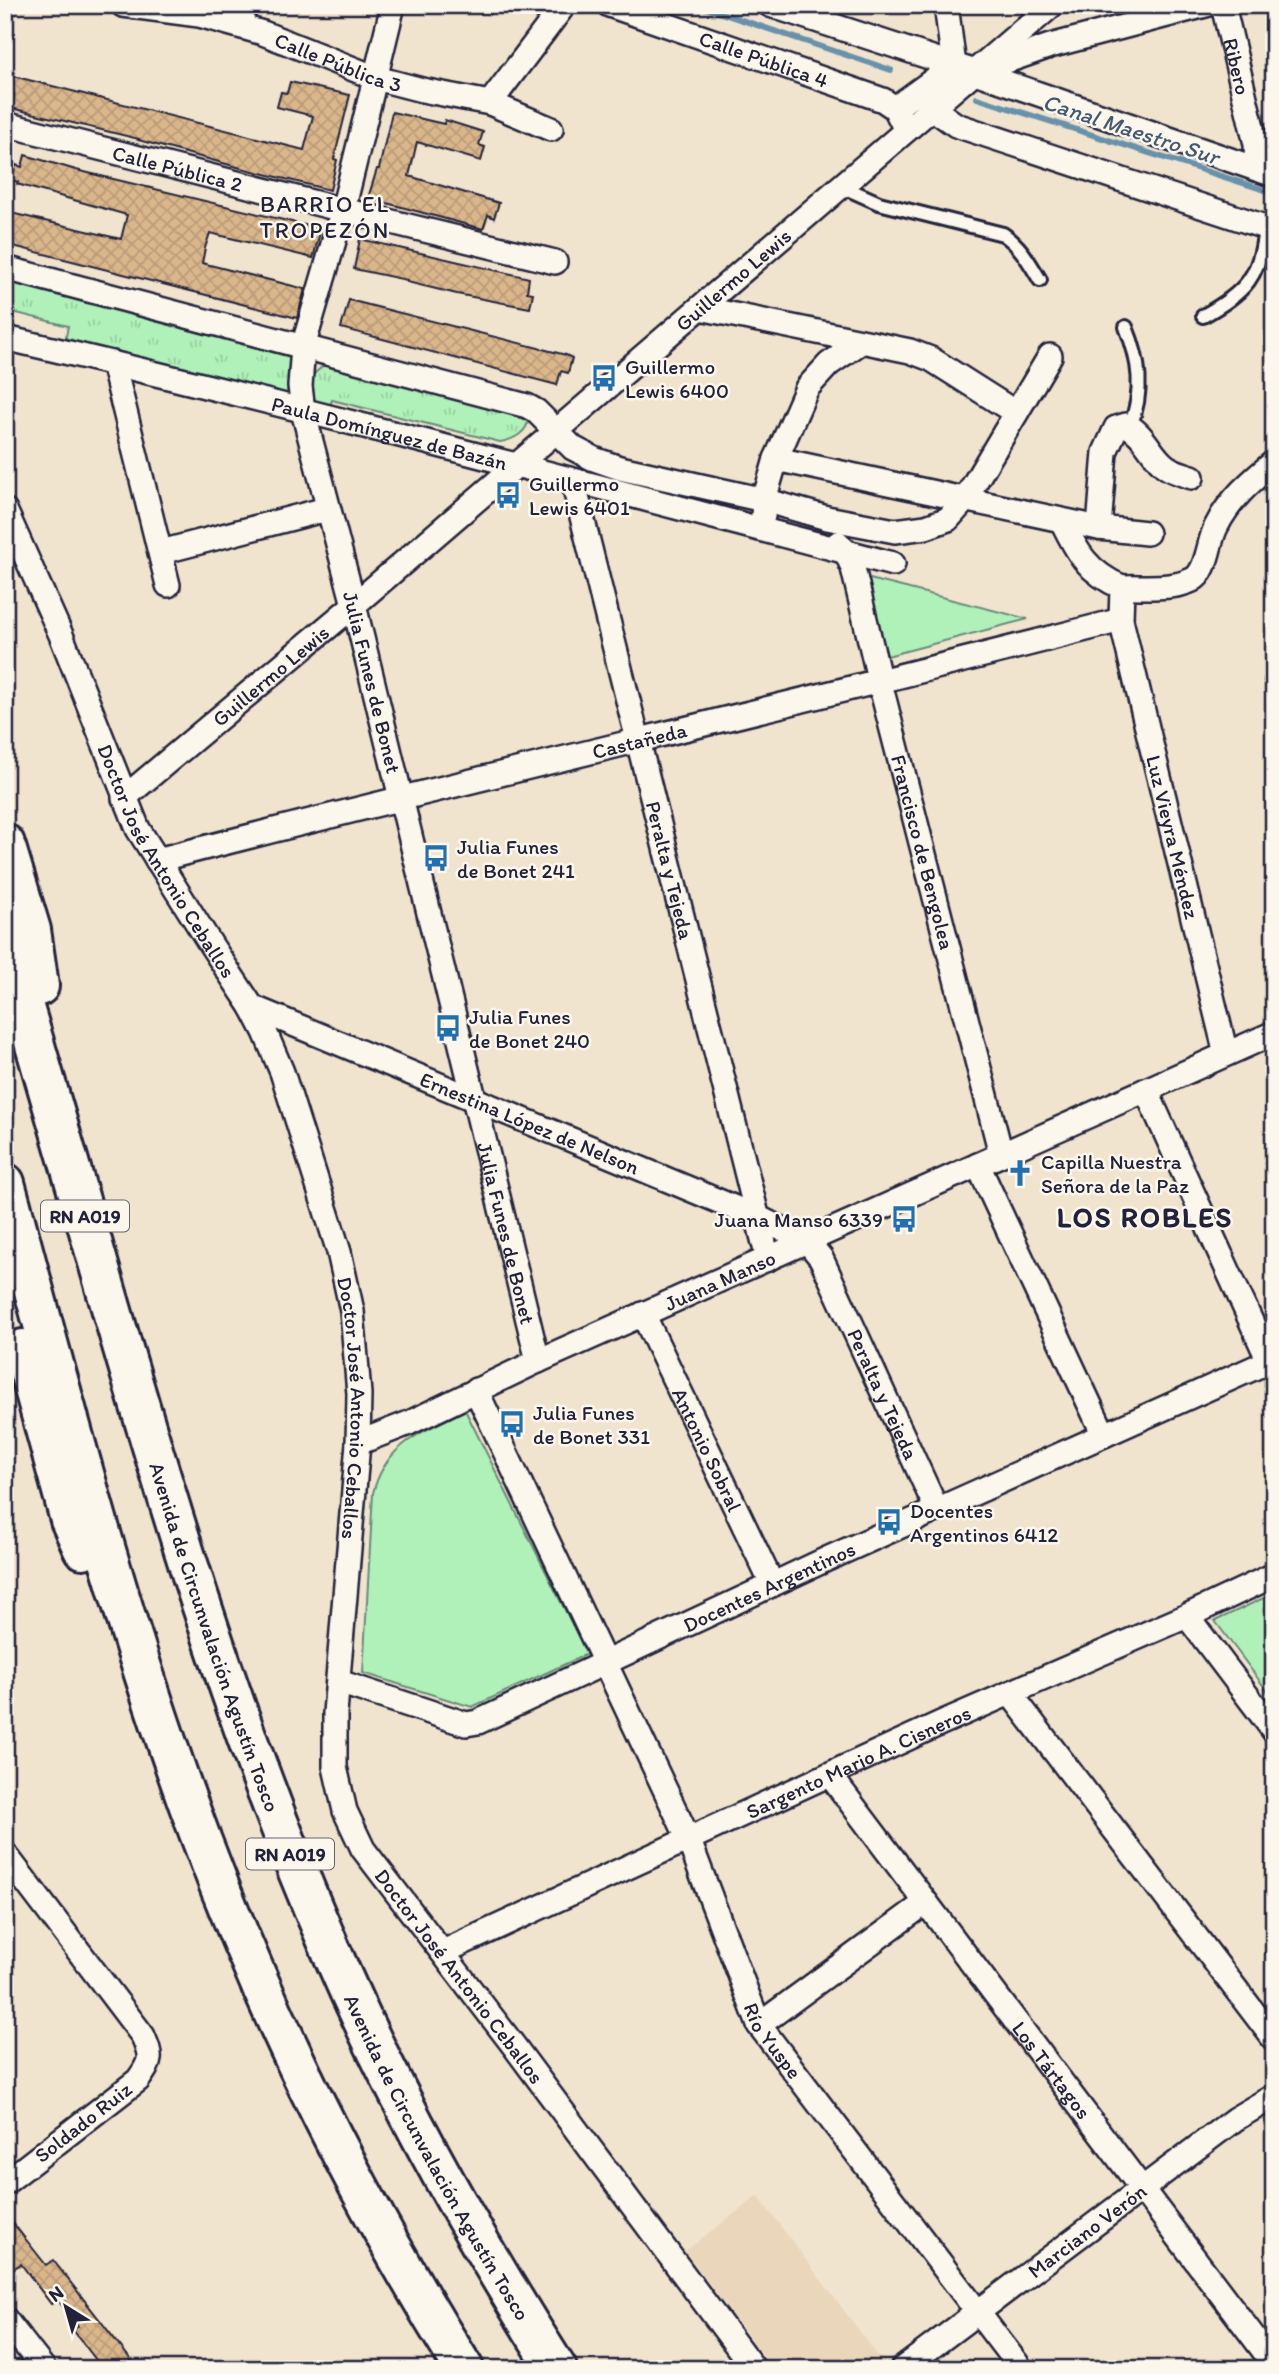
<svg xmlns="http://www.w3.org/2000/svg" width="1279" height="2374" viewBox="0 0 1279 2374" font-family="Itim,sans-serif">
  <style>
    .built { fill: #ead6bb }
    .grass { fill: url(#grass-tufts); stroke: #698a7a; stroke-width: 2 }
    .park { fill: #b0f1b9; stroke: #698a7a; stroke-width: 2 }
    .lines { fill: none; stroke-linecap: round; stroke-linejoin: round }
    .stream { stroke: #6792ac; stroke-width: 6 }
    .building { fill: url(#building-cross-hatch); stroke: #22223b; stroke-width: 2 }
    .lane-casing { stroke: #22223b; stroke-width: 18 }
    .street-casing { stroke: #22223b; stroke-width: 28 }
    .highway-casing { stroke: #22223b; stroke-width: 44 }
    .lane { stroke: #fbf7ec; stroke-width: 12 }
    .street { stroke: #fbf7ec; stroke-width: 23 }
    .highway { stroke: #fbf7ec; stroke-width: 38 }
    .labels { text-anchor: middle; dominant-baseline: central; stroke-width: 5; stroke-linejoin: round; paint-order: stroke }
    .shield { fill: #fbf7ec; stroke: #636270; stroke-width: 2 }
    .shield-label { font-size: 19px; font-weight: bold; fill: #22223b }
    .street-label { font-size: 21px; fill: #22223b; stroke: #fbf7ec }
    .poi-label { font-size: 21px; fill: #22223b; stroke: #fbf7ec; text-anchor: start }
    .water-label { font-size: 23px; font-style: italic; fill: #445a73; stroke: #fbf7ec }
    .neighbourhood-label { font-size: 23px; letter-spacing: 2px; fill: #22223b; stroke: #fbf7ec }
    .district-label { font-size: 28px; font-weight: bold; letter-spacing: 2px; fill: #22223b; stroke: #fbf7ec }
  </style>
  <defs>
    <pattern id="grass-tufts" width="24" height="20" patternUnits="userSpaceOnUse" patternTransform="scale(1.75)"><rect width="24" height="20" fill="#b0f1b9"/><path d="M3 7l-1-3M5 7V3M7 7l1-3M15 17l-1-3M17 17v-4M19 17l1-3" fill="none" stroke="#97cea0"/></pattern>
    <pattern id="building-cross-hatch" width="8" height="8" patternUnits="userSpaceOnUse" patternTransform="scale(1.75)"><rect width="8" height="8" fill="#dab68b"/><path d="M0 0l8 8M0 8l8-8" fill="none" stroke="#bb9c79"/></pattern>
  </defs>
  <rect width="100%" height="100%" fill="#f1e4cf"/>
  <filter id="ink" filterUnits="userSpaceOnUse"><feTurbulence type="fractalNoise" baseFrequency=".0143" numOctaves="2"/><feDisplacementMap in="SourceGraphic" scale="14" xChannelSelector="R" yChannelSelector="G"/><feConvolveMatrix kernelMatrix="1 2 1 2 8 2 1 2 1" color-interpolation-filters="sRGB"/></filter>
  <g filter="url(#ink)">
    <path class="built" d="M758 2196 882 2361 872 2369H773L685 2251Z"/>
    <g class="grass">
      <path d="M5 278 290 353 295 358 294 393 288 396 65 342 68 326 5 310Z"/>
      <path d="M329 360 528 418C529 432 513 440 500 442L332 400 329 408 316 404 311 395 313 375Z"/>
    </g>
    <g class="park">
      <path d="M866 578 1028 619 887 656Z"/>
      <path d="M465 1410 587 1654 472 1707 363 1673 373 1493C386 1442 423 1433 465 1410Z"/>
      <path d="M1274 1593V1700L1215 1621Z"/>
    </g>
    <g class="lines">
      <g class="stream">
        <path d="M697 5 891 70"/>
        <path d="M977 98 1274 193"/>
      </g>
    </g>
    <g class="building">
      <path d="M5 74 304 150 313 116 277 107 281 92 287 93 290 82 350 95 334 159 337 160 330 190 241 168 138 140 139 139 11 108 14 94 5 92Z"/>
      <path d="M392 112 444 124 445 120 483 132 479 145 485 147 481 161 417 142 409 176 499 203 494 218 488 215 483 229 368 198 377 169H379Z"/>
      <path d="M25 155 76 170 321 229 313 258 210 233 205 248 202 263 305 289 297 318 5 244V214L11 215V213L121 239 127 215 17 184 18 182 11 180 16 165 22 167Z"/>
      <path d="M360 239 529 278 527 292 533 293 530 308 457 294 407 282V280L354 269Z"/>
      <path d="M349 300 566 355 572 358 568 373 561 371 557 385 341 328Z"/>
      <path d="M5 2213 46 2265 53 2260 138 2369H103L73 2330 78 2326 57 2299 51 2304 21 2264 13 2269 5 2259Z"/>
    </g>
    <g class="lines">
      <defs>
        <g id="lane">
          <path d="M841 186 879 203 1003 234C1021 246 1029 262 1040 280"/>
          <path d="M1203 316C1245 292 1261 277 1265 226"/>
          <path d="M1126 327C1140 361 1144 392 1130 426"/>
          <path d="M1272 681H1274"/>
        </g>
        <g id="street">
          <path id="s1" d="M123 5 199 15 235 25 263 33 376 78 422 90 490 103 551 129"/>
          <path id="s2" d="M393 5 343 210 303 347 300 386 303 411 354 605 538 1361"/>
          <path id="s3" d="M609 5 883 100 895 108 906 130"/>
          <path d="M770 5 975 72 1274 175"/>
          <path d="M946 5 954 65"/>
          <path id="s4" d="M1223 5 1256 144 1257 169"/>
          <path d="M240 26 245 5"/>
          <path d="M987 68 1050 46 1206 5"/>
          <path d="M490 103 564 5"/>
          <path d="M895 108 954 65"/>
          <path d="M932 108 956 125 1274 230"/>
          <path id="s5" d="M5 124 343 210 555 262"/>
          <path d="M5 268 527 406 536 411 573 448 594 459 620 468 764 500 827 518 895 531 926 527 948 519 964 501 1050 356"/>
          <path d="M700 308 910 351 931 359 1016 413"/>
          <path id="s6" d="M5 338C303 407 598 487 893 564"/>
          <path d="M113 363 168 585"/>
          <path d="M776 459 1099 528 1147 533"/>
          <path id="s7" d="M573 481 768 1259"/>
          <path id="s8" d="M5 510 61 635 138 829 213 948 252 1007 265 1032 282 1072 339 1252 352 1311 359 1394 358 1443 335 1713V1767L345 1811 363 1849 514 2046 754 2369"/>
          <path d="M763 516 764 500 776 459 807 388 829 364 861 342"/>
          <path id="s9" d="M1062 521C1077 552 1088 573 1122 587L1121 620 1226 1054"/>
          <path d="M1099 528 1105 452 1116 428 1126 425C1142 432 1149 450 1161 462 1169 471 1180 473 1192 477"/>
          <path id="s10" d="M838 543 846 552 853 568 880 683 1001 1154"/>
          <path d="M161 552 327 509"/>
          <path d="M1122 587C1144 586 1171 590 1192 580 1208 572 1208 542 1216 527 1229 500 1251 481 1274 462"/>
          <path id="s11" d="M124 798 354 605 1052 5"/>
          <path id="s12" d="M157 860C478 777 801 703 1121 620"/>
          <path id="s13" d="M252 1007 757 1217 807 1241 821 1258 937 1510"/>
          <path d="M1146 1090 1269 1361"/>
          <path d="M978 1165 1104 1435"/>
          <path id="s14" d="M643 1314 772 1584"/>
          <path id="s15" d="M476 1390 688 1838 759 2025 1021 2369"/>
          <path id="s16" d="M358 1443 409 1423 538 1361 1274 1033"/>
          <path d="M1187 1616 1274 1731"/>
          <path id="s17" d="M339 1682 466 1724 478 1722 827 1559 1274 1359"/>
          <path d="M1010 1693 1274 2039"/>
          <path id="s18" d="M830 1775 1274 2364"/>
          <path d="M5 1854 143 2036C152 2057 152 2061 138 2080L5 2183"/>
          <path id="s19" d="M443 1952 941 1723 1187 1616 1274 1575"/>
          <path d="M759 2025 925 1903"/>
          <path d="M5 2319 44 2369"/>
          <path id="s20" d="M902 2369 1235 2119 1274 2096"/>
        </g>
        <g id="highway">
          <path d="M5 844 31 930 39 986"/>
          <path id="s21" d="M5 942C33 1041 63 1139 91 1238 160 1479 230 1718 330 1948 393 2095 471 2234 557 2369"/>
          <path d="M5 1183C65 1404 121 1627 202 1841 271 2025 360 2202 464 2369"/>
          <path d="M23 1349 70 1520 83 1549"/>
        </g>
      </defs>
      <use href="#lane" class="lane-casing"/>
      <use href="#street" class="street-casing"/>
      <use href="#highway" class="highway-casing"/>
      <use href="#lane" class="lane"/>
      <use href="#street" class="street"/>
      <use href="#highway" class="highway"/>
    </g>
  </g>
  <defs>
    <symbol id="bus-bare" viewBox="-9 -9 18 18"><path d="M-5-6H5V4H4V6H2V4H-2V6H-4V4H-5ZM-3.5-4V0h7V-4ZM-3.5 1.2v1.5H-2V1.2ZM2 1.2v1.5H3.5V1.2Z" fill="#1f6fb2" stroke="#fbf7ec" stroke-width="2.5" paint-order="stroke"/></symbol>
    <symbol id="church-bare" viewBox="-9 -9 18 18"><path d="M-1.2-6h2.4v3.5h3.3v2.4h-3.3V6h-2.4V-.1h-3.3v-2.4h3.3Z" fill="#1f6fb2" stroke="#fbf7ec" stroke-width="2.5" paint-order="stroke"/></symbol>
  </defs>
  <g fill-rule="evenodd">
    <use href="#bus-bare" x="585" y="359" width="38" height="38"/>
    <use href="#bus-bare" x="489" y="476" width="38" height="38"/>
    <use href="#bus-bare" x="417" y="839" width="38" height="38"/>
    <use href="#bus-bare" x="429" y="1009" width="38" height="38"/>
    <use href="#church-bare" x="1001" y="1154" width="38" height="38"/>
    <use href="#bus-bare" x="885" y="1200" width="38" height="38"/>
    <use href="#bus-bare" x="493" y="1405" width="38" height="38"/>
    <use href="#bus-bare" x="870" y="1503" width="38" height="38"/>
  </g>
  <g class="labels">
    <g class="shield">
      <rect x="41" y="1200.5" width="88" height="31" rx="5"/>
      <rect x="246" y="1838.5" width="88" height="31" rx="5"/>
    </g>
    <g class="shield-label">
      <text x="85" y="1216">RN A019</text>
      <text x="290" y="1854">RN A019</text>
    </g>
    <g class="street-label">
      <text stroke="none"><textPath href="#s3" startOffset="164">Calle Pública 4</textPath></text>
      <text stroke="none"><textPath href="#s1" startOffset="224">Calle Pública 3</textPath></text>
      <text stroke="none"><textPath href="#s4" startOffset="63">Ribero</textPath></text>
      <text stroke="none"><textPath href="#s5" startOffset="178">Calle Pública 2</textPath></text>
      <text stroke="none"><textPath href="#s11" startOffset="800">Guillermo Lewis</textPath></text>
      <text stroke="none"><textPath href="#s6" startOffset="396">Paula Domínguez de Bazán</textPath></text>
      <text stroke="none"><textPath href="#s11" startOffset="191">Guillermo Lewis</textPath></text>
      <text stroke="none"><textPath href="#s2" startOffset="698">Julia Funes de Bonet</textPath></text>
      <text stroke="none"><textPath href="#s12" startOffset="497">Castañeda</textPath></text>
      <text stroke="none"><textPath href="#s9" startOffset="348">Luz Vieyra Méndez</textPath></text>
      <text stroke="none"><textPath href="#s10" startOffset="322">Francisco de Bengolea</textPath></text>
      <text stroke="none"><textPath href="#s8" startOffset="387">Doctor José Antonio Ceballos</textPath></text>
      <text stroke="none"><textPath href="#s7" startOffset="401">Peralta y Tejeda</textPath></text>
      <text stroke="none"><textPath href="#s13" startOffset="301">Ernestina López de Nelson</textPath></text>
      <text stroke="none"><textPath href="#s2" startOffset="1265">Julia Funes de Bonet</textPath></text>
      <text stroke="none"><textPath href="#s16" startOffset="397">Juana Manso</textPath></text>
      <text stroke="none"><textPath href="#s13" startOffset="774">Peralta y Tejeda</textPath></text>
      <text stroke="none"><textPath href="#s8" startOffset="975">Doctor José Antonio Ceballos</textPath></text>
      <text stroke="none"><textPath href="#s14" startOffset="150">Antonio Sobral</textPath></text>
      <text stroke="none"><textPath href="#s17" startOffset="467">Docentes Argentinos</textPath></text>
      <text stroke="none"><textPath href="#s21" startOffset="726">Avenida de Circunvalación Agustín Tosco</textPath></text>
      <text stroke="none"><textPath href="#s19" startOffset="457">Sargento Mario A. Cisneros</textPath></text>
      <text stroke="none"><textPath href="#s8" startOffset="1582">Doctor José Antonio Ceballos</textPath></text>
      <text stroke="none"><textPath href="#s15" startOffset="716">Río Yuspe</textPath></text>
      <text stroke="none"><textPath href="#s18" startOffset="369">Los Tártagos</textPath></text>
      <text transform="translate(83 2122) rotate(-38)">Soldado Ruiz</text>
      <text stroke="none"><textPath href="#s21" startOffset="1293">Avenida de Circunvalación Agustín Tosco</textPath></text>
      <text stroke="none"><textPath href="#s20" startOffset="231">Marciano Verón</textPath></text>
    </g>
    <g class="poi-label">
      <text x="625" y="366">Guillermo<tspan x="625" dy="24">Lewis 6400</tspan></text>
      <text x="529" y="483">Guillermo<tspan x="529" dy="24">Lewis 6401</tspan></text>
      <text x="457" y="846">Julia Funes<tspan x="457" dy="24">de Bonet 241</tspan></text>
      <text x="469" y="1016">Julia Funes<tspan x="469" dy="24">de Bonet 240</tspan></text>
      <text x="1041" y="1161">Capilla Nuestra<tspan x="1041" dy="24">Señora de la Paz</tspan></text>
      <text x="883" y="1219" text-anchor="end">Juana Manso 6339</text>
      <text x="533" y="1412">Julia Funes<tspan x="533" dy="24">de Bonet 331</tspan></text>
      <text x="910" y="1510">Docentes<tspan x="910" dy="24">Argentinos 6412</tspan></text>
    </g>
    <g class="water-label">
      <text transform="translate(1131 129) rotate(18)">Canal Maestro Sur</text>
    </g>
    <g class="neighbourhood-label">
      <text x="325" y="204">BARRIO EL<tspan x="325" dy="26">TROPEZÓN</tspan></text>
    </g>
    <g class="district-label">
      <text x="1145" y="1217">LOS ROBLES</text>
    </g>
  </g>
  <rect width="1279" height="2374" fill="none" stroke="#fbf7ec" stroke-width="28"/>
  <rect x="14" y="14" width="1251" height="2346" fill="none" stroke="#22223b" stroke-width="2.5" filter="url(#ink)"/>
  <g transform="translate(66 2307) rotate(323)" stroke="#fbf7ec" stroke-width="5" paint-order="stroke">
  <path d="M0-5L12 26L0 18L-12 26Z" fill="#22223b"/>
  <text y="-10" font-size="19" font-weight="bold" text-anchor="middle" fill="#22223b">N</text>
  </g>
</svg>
